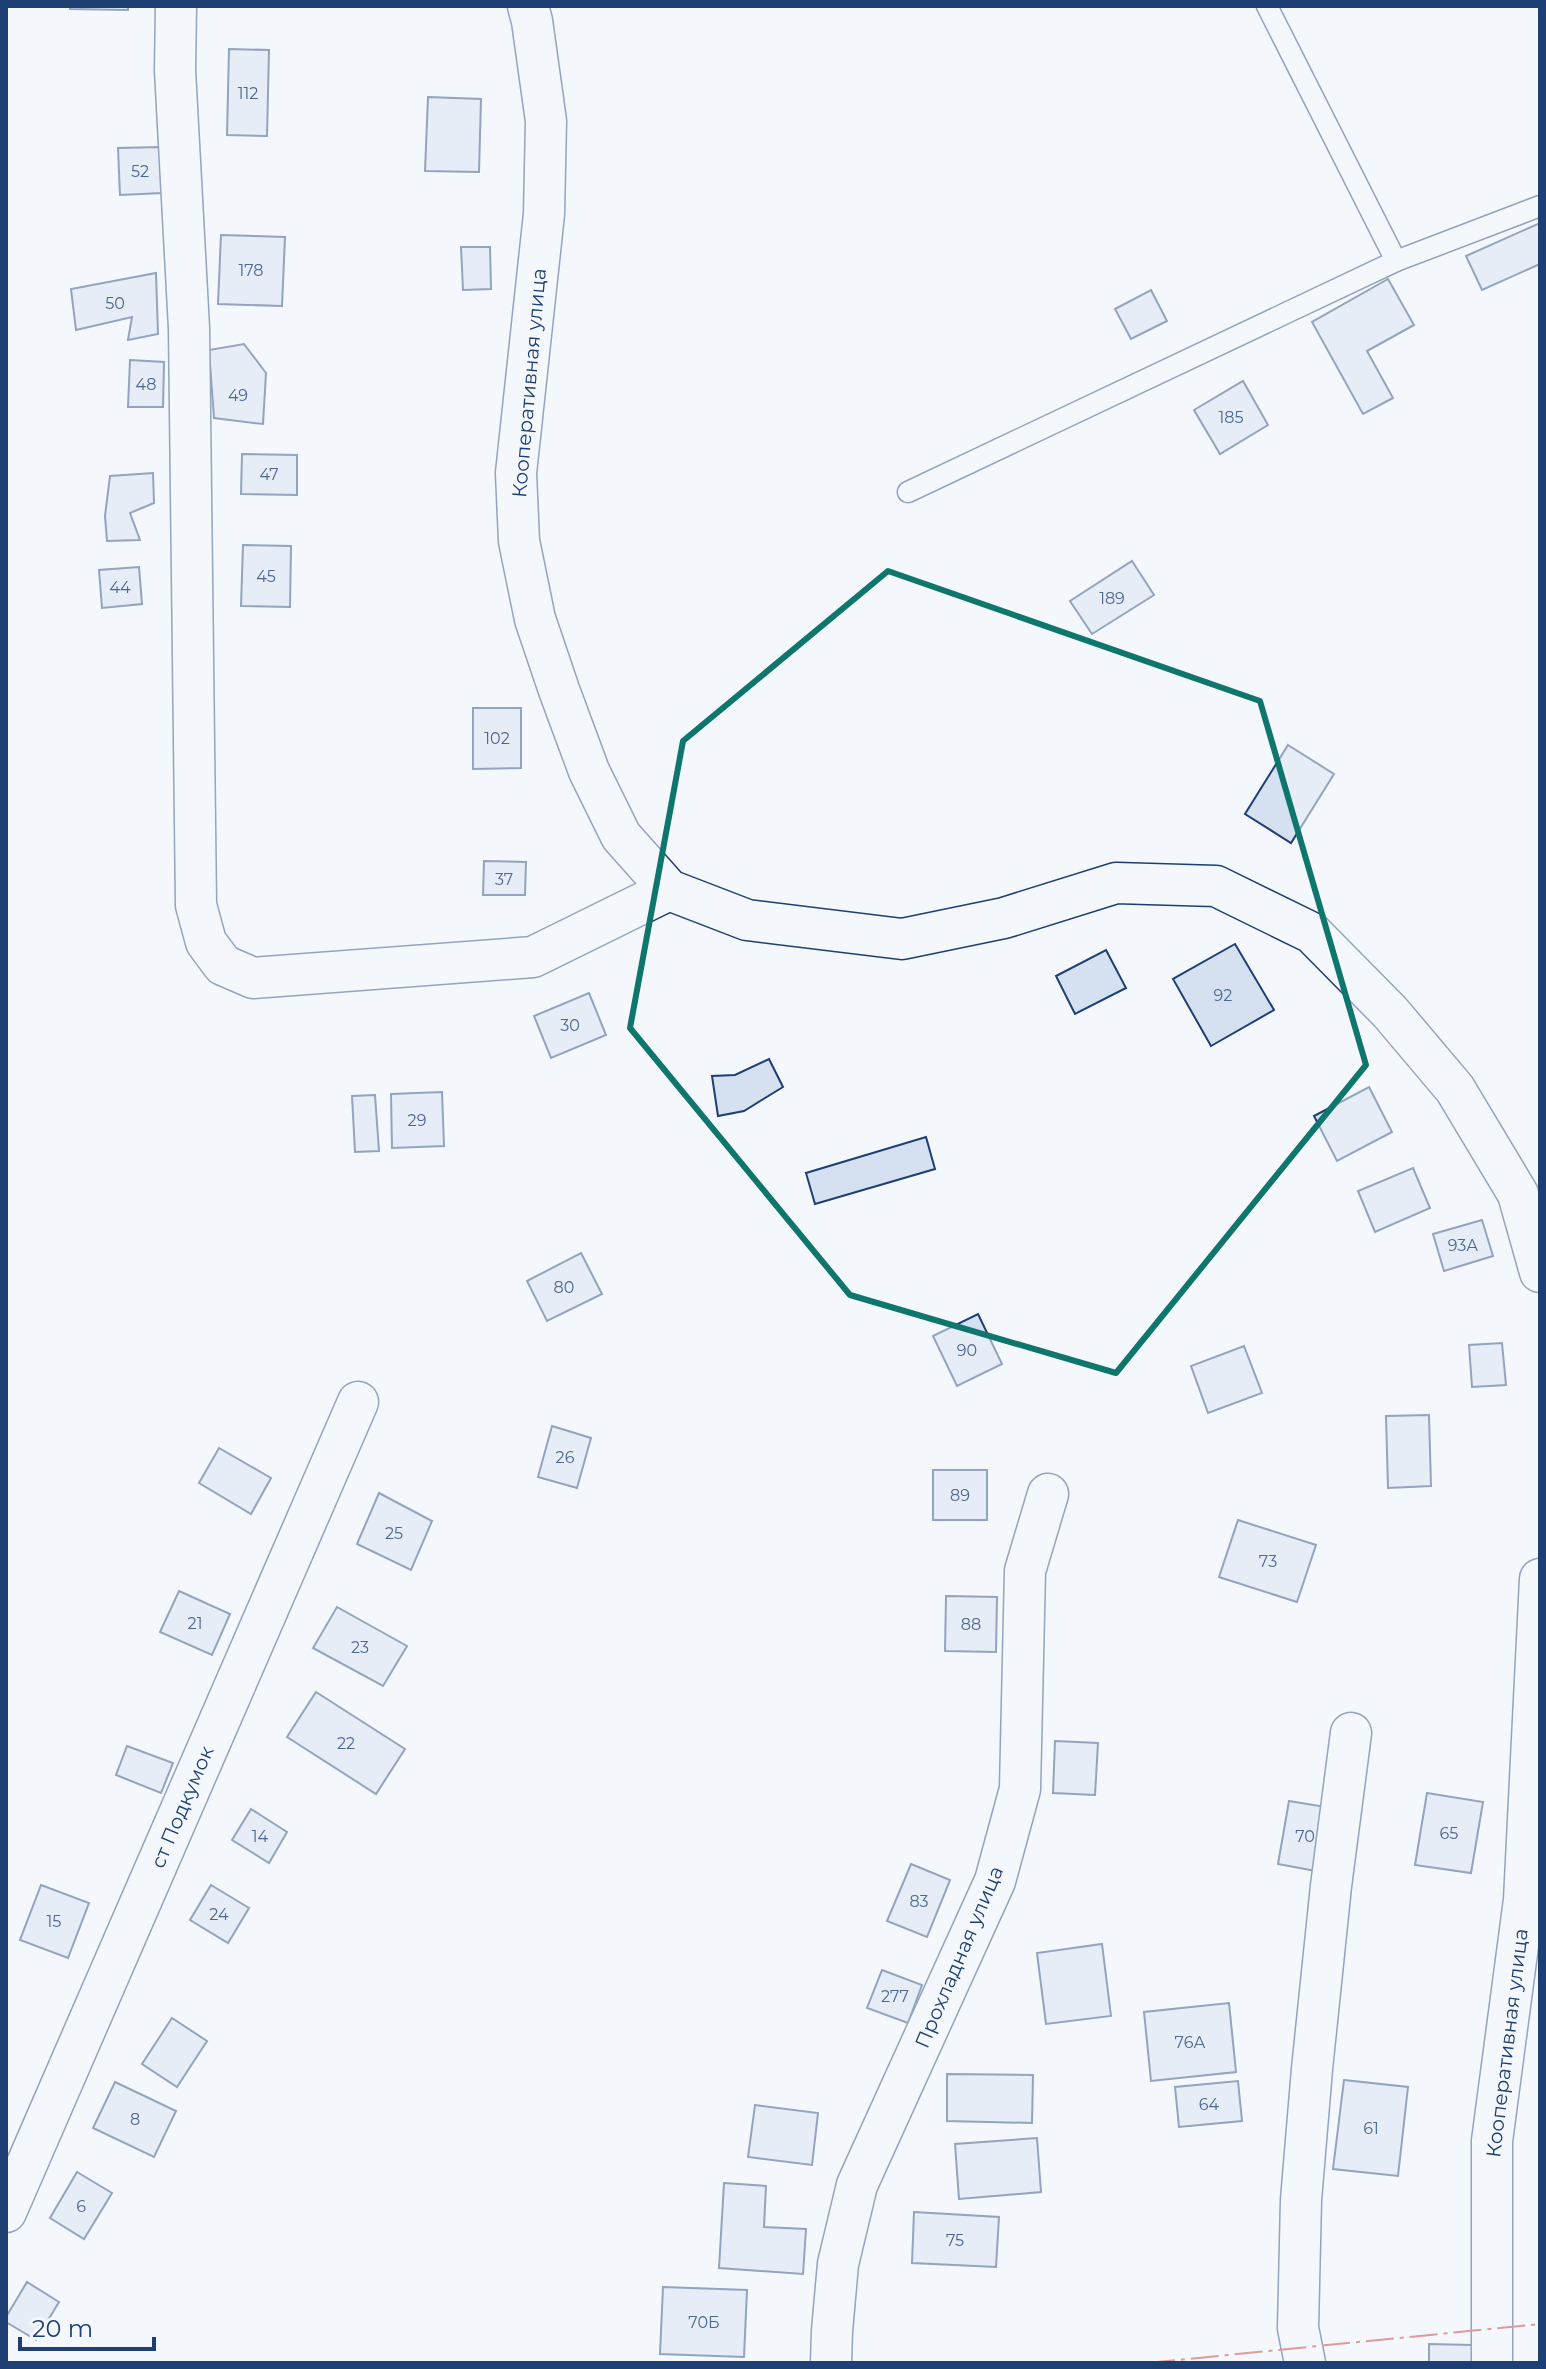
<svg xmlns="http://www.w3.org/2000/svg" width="1546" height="2369" viewBox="0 0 1546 2369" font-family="Montserrat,sans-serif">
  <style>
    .building { fill: #d5e0f0; stroke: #1d3f73; stroke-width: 2 }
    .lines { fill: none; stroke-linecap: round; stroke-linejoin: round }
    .lane-casing { stroke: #1d3f73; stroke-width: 23 }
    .street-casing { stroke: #1d3f73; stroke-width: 43 }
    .lane { stroke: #f4f7fb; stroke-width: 20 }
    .street { stroke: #f4f7fb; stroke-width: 40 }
    .power { stroke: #c62828; stroke-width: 2; stroke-dasharray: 28 6 4 6; stroke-linecap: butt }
    .marked { fill: none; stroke: #0f766e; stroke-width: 6; stroke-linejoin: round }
    .labels { text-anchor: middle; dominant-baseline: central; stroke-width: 6; stroke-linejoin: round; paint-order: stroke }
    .number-label { font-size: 16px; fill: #4b6792 }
    .street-label { font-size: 20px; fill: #1d3f73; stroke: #f4f7fb }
  </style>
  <rect width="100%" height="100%" fill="#f4f7fb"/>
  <g class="building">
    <path d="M70 6H128V10L70 9Z"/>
    <path d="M229 49 269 50 267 136 227 135Z"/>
    <path d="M428 97 481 99 479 172 425 171Z"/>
    <path d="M161 147 162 193 120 195 118 148Z"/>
    <path d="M1540 223V264L1482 290 1466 256Z"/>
    <path d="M221 235 285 237 282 306 218 304Z"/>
    <path d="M461 247H490L491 289 463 290Z"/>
    <path d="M156 273 158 334 128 340 132 317 76 330 71 289Z"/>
    <path d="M1388 279 1414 325 1367 351 1393 398 1363 414 1312 322Z"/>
    <path d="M1151 290 1167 321 1131 339 1115 309Z"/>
    <path d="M244 344 266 373 263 424 214 418 209 350Z"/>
    <path d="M130 360 164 362 163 407H128Z"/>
    <path d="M1243 381 1268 425 1220 454 1194 410Z"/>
    <path d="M242 454 297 455V495L241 494Z"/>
    <path d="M153 473 154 503 130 513 140 540 107 541 105 516 110 476Z"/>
    <path d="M243 545 291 546 290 607 241 606Z"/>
    <path d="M1132 561 1154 595 1092 634 1070 601Z"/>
    <path d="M139 567 142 604 102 608 99 570Z"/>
    <path d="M473 708H521V768L473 769Z"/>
    <path d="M1288 745 1334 774 1291 843 1245 814Z"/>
    <path d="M484 861 526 862 525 895H483Z"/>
    <path d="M1235 944 1274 1010 1211 1046 1173 979Z"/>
    <path d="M1106 950 1126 988 1075 1014 1056 976Z"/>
    <path d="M589 993 606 1035 551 1058 534 1016Z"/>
    <path d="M769 1059 783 1087 744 1111 718 1116 712 1076 735 1075Z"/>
    <path d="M1369 1087 1392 1132 1337 1161 1314 1116Z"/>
    <path d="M442 1092 444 1146 392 1148 391 1094Z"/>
    <path d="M375 1095 379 1151 355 1152 352 1096Z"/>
    <path d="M926 1137 935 1169 815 1204 806 1173Z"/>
    <path d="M1413 1168 1430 1208 1375 1232 1358 1191Z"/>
    <path d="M1482 1220 1493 1256 1444 1271 1433 1234Z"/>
    <path d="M581 1253 602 1294 547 1321 527 1281Z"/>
    <path d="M978 1314 1002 1364 957 1386 933 1336Z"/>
    <path d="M1502 1343 1506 1385 1472 1387 1469 1345Z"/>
    <path d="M1244 1346 1262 1393 1208 1413 1191 1366Z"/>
    <path d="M1429 1415 1431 1486 1388 1488 1386 1416Z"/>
    <path d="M552 1426 591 1438 577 1488 538 1477Z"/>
    <path d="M219 1448 271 1478 251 1514 199 1483Z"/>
    <rect x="933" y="1470" width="54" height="50"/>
    <path d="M379 1493 432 1521 411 1570 357 1544Z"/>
    <path d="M1238 1520 1316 1545 1297 1602 1219 1577Z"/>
    <path d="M179 1591 230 1614 212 1655 160 1632Z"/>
    <path d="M946 1596 997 1597 996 1652 945 1651Z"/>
    <path d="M337 1607 407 1646 383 1686 313 1648Z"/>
    <path d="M316 1692 405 1749 376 1794 287 1737Z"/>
    <path d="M1055 1741 1098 1743 1095 1795 1053 1793Z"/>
    <path d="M127 1746 173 1763 161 1793 116 1775Z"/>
    <path d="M1427 1793 1483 1802 1471 1873 1415 1865Z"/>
    <path d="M1289 1801 1332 1808 1321 1872 1278 1864Z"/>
    <path d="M251 1809 287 1832 269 1863 232 1840Z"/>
    <path d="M911 1864 950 1880 927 1937 887 1921Z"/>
    <path d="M41 1885 89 1903 68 1958 20 1940Z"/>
    <path d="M211 1885 249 1908 228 1943 190 1920Z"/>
    <path d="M1102 1944 1111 2016 1046 2024 1037 1953Z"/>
    <path d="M882 1970 922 1985 908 2023 867 2008Z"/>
    <path d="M1229 2003 1236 2072 1151 2081 1144 2012Z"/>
    <path d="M172 2018 207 2041 177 2087 142 2064Z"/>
    <path d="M947 2074 1033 2075 1032 2123 947 2121Z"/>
    <path d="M1344 2080 1408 2087 1398 2176 1333 2169Z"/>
    <path d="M1238 2081 1242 2121 1179 2127 1175 2087Z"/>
    <path d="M115 2082 176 2111 154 2157 93 2128Z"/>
    <path d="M755 2105 818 2113 812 2165 748 2157Z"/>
    <path d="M1037 2138 1041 2192 959 2199 955 2144Z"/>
    <path d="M77 2172 112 2193 84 2239 50 2218Z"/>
    <path d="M724 2183 766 2186 764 2227 806 2229 803 2274 719 2268Z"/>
    <path d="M914 2212 999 2217 996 2267 912 2263Z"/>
    <path d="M27 2282 59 2302 36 2340 6 2322V2317Z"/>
    <path d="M663 2287 747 2290 744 2357 660 2354Z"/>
    <path d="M1429 2344 1472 2345V2363H1429Z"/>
  </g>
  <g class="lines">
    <defs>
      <g id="lane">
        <path d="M1267 6 1396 261"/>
        <path d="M908 492 1396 261 1540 206"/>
      </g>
      <g id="street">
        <path d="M176 6 175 70 189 328 196 905 206 942 223 965 253 978 533 957 669 890"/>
        <path d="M528 6 532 21 546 121 544 214 516 473 519 541 535 619 559 690 589 771 621 836 669 890 747 920 902 939 1004 918 1116 883 1216 886 1312 933 1390 1012 1455 1089 1518 1194 1540 1272"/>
        <path d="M6 2212 358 1402"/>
        <path d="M831 2363 832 2331 838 2264 857 2185 995 1881 1020 1789 1025 1571 1048 1494"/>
        <path d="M1305 2363 1298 2328 1301 2200 1312 2069 1331 1886 1351 1733"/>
        <path d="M1492 2363V2141L1524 1900 1540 1579"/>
      </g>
    </defs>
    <use href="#lane" class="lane-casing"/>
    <use href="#street" class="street-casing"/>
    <use href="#lane" class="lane"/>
    <use href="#street" class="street"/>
    <path class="power" d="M1147 2363 1540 2324"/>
  </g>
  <path d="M0 0H1546V2369H0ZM888 571 1260 701 1366 1065 1116 1373 850 1295 630 1028 683 741Z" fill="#f4f7fb" fill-opacity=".55" fill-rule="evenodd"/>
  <path class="marked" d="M888 571 1260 701 1366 1065 1116 1373 850 1295 630 1028 683 741Z"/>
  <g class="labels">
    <g class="number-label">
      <text x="248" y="93">112</text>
      <text x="140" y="171">52</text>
      <text x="251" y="270">178</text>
      <text x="115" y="303">50</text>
      <text x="146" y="384">48</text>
      <text x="238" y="395">49</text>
      <text x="1231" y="417">185</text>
      <text x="269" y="474">47</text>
      <text x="266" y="576">45</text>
      <text x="120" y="587">44</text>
      <text x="1112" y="598">189</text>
      <text x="497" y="738">102</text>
      <text x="504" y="879">37</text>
      <text x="1223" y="995">92</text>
      <text x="570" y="1025">30</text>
      <text x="417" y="1120">29</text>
      <text x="1463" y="1245">93А</text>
      <text x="564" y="1287">80</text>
      <text x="967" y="1350">90</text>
      <text x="565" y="1457">26</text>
      <text x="960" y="1495">89</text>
      <text x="394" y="1533">25</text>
      <text x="1268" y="1561">73</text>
      <text x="195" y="1623">21</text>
      <text x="971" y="1624">88</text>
      <text x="360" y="1647">23</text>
      <text x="346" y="1743">22</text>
      <text x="1449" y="1833">65</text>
      <text x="260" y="1836">14</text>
      <text x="1305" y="1836">70</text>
      <text x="919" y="1901">83</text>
      <text x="219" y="1914">24</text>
      <text x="54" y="1921">15</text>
      <text x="895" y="1996">277</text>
      <text x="1190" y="2042">76А</text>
      <text x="1209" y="2104">64</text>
      <text x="135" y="2119">8</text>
      <text x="1371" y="2128">61</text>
      <text x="81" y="2206">6</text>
      <text x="955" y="2240">75</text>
      <text x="704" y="2322">70Б</text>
    </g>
    <g class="street-label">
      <text transform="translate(529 383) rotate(-85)">Кооперативная улица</text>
      <text transform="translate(182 1807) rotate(-67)">ст Подкумок</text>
      <text transform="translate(959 1957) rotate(-67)">Прохладная улица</text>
      <text transform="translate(1507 2043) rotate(-83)">Кооперативная улица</text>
    </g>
  </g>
  <rect width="1546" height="2369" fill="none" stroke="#1d3f73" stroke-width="16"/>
  <path d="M20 2337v12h134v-12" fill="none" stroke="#1d3f73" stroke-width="4"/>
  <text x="32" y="2337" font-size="24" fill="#1d3f73" stroke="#f4f7fb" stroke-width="6" paint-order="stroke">20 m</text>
</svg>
